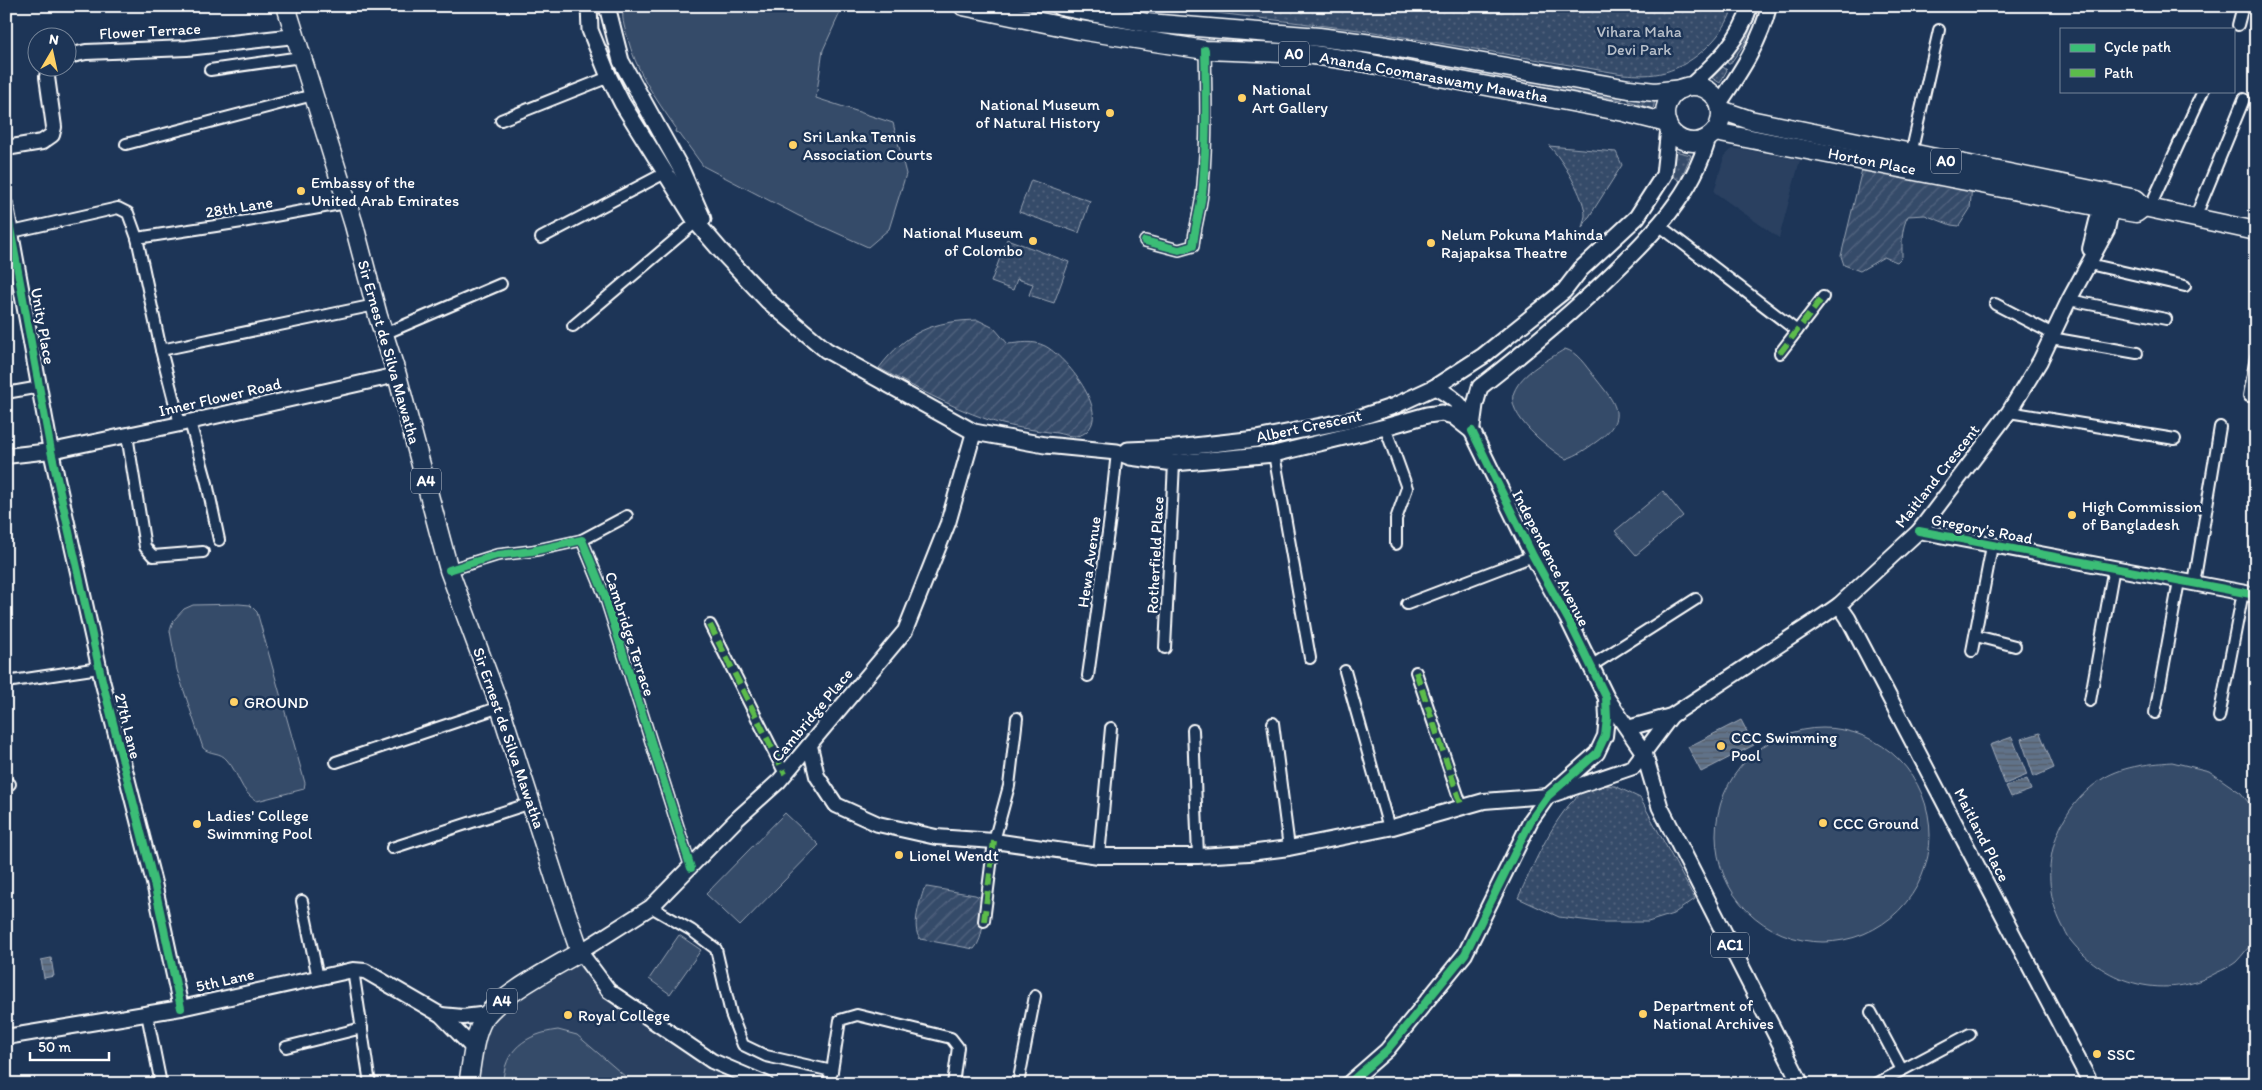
<svg xmlns="http://www.w3.org/2000/svg" width="2262" height="1090" viewBox="0 0 2262 1090" font-family="Itim,sans-serif">
  <style>
    .built { fill: #2a4161 }
    .grass { fill: url(#grass-dots); stroke: #9aa5b4 }
    .garden { fill: url(#garden-furrows); stroke: #9aa5b4 }
    .pitch { fill: #364b69; stroke: #9aa5b4 }
    .water { fill: url(#water-rules); stroke: #a0aab8 }
    .lines { fill: none; stroke-linecap: round; stroke-linejoin: round }
    .street-casing { stroke: #fff; stroke-width: 14 }
    .secondary-casing { stroke: #fff; stroke-width: 18 }
    .primary-casing { stroke: #fff; stroke-width: 19 }
    .highway-casing { stroke: #fff; stroke-width: 21 }
    .street { stroke: #1d3557; stroke-width: 10 }
    .secondary { stroke: #1d3557; stroke-width: 14 }
    .primary { stroke: #1d3557; stroke-width: 15 }
    .highway { stroke: #1d3557; stroke-width: 18 }
    .quiet { stroke: #5cbc4b; stroke-width: 6; stroke-dasharray: 12 6; stroke-linecap: butt }
    .cycleway-casing { stroke: #1d3557; stroke-width: 11 }
    .cycleway { stroke: #3abd76; stroke-width: 8 }
    .poi-dot { fill: #ffd166; stroke: #1d3557; stroke-width: 2 }
    .labels { text-anchor: middle; dominant-baseline: central; stroke-width: 5; stroke-linejoin: round; paint-order: stroke }
    .shield { fill: #1d3557; stroke: #bbc2cd; stroke-width: 1 }
    .shield-label { font-size: 15px; font-weight: bold; fill: #fff }
    .street-label { font-size: 16px; fill: #fff; stroke: #1d3557 }
    .park-label { font-size: 16px; fill: #b9c0ca; stroke: #1d3557 }
    .poi-label { font-size: 16px; fill: #fff; stroke: #1d3557; text-anchor: start }
  </style>
  <defs>
    <pattern id="grass-dots" width="8" height="8" patternUnits="userSpaceOnUse" patternTransform="scale(1.25)"><rect width="8" height="8" fill="#364b69"/><path d="M2 2h.1M6 6h.1" fill="none" stroke="#546680" stroke-width="1.8" stroke-linecap="round"/></pattern>
    <pattern id="garden-furrows" width="10" height="10" patternUnits="userSpaceOnUse" patternTransform="scale(1.25)"><rect width="10" height="10" fill="#364b69"/><path d="M-1 1l2-2M0 10L10 0M9 11l2-2" fill="none" stroke="#546680"/></pattern>
    <pattern id="water-rules" width="6" height="5" patternUnits="userSpaceOnUse" patternTransform="scale(1.25)"><rect width="6" height="5" fill="#617289"/><path d="M0 2.5h6" fill="none" stroke="#555d67"/></pattern>
  </defs>
  <rect width="100%" height="100%" fill="#1d3557"/>
  <filter id="ink" filterUnits="userSpaceOnUse"><feTurbulence type="fractalNoise" baseFrequency=".02" numOctaves="2"/><feDisplacementMap in="SourceGraphic" scale="10" xChannelSelector="R" yChannelSelector="G"/><feConvolveMatrix kernelMatrix="1 2 1 2 8 2 1 2 1" color-interpolation-filters="sRGB"/></filter>
  <g filter="url(#ink)">
    <g class="built">
      <path d="M1732 149H1742L1800 160 1779 238 1714 192 1724 157Z"/>
      <path d="M581 959 604 989 752 1084H475L484 1035 489 1023 504 1008Z"/>
    </g>
    <g class="grass">
      <path d="M1005 6H1039L1150 29 1247 38V44C1164 41 1086 23 1005 6Z"/>
      <path d="M1158 6H1733C1726 35 1694 64 1665 72 1651 76 1637 75 1623 74L1368 31Z"/>
      <path d="M1755 6H1759L1745 43 1730 64H1728L1727 61 1742 39Z"/>
      <path d="M1255 38 1352 47 1623 94 1622 100 1350 54 1255 44Z"/>
      <path d="M1723 67 1727 70 1720 83 1712 78Z"/>
      <path d="M1630 95 1656 96 1653 109 1629 101Z"/>
      <path d="M1549 146 1616 152 1622 165 1582 228C1583 224 1584 220 1585 216 1586 199 1561 157 1549 146Z"/>
      <path d="M1675 151 1691 155 1680 181 1671 175Z"/>
      <path d="M1031 180 1090 201 1079 233 1019 212Z"/>
      <path d="M1007 239 1069 262 1054 303 1029 295 1033 284 1017 279 1013 290 991 282Z"/>
      <path d="M1598 785 1615 786 1640 798 1695 899 1673 914 1648 922H1599L1559 917 1518 898C1532 868 1556 810 1584 791 1588 789 1594 787 1598 785Z"/>
    </g>
    <g class="garden">
      <path d="M1864 161 1972 184 1970 209 1959 226 1951 225 1925 215 1908 216C1901 229 1902 243 1902 257L1897 262 1884 257 1860 271 1844 265 1841 256Z"/>
      <path d="M978 320 994 328 1008 344C1021 343 1033 340 1045 346 1065 356 1111 412 1086 432 1078 439 1066 435 1057 433 1033 430 1008 427 986 419 949 406 914 387 879 368 907 331 933 321 978 320Z"/>
      <path d="M927 887 975 895 982 898C985 911 984 939 974 949L920 939C911 927 920 902 924 889Z"/>
    </g>
    <g class="pitch">
      <path d="M624 6H843L823 50 816 98 893 123 906 174 889 229 868 247 799 216 703 166 679 133 675 132 676 128C655 98 636 71 627 36 624 26 621 17 624 6Z"/>
      <path d="M1565 349C1577 352 1585 365 1593 375 1614 402 1631 417 1596 442 1586 449 1578 455 1566 459 1550 450 1504 414 1514 392 1522 372 1548 360 1565 349Z"/>
      <path d="M1663 491 1683 516 1636 555 1615 531Z"/>
      <path d="M239 604 250 605 257 612 305 783 304 789 257 801C240 792 239 773 227 760 220 751 210 755 203 748L177 670 170 631 173 621 184 609 193 605Z"/>
      <circle cx="1823" cy="835" r="107"/>
      <path d="M2172 762 2209 771 2241 793 2256 812V939C2249 946 2243 955 2236 962 2231 966 2223 970 2216 973 2167 1001 2106 985 2071 941 2067 937 2065 930 2062 925 2036 874 2053 814 2099 781 2121 766 2147 764 2172 762Z"/>
      <path d="M785 813 819 845 740 926 706 894Z"/>
      <path d="M679 935 701 950 670 994 649 979Z"/>
      <path d="M558 1030 577 1035 634 1084H503C503 1050 526 1034 558 1030Z"/>
    </g>
    <g class="water">
      <path d="M1741 720 1754 745 1701 772 1688 747Z"/>
      <path d="M2040 733 2054 768 2034 777 2021 739Z"/>
      <path d="M2012 737 2027 775 2005 784 1990 745Z"/>
      <path d="M2027 779 2031 790 2011 797 2006 786Z"/>
      <path d="M51 958 54 976 44 978 41 960Z"/>
    </g>
    <g class="lines">
      <defs>
        <g id="street">
          <path d="M2238 25 2243 6"/>
          <path d="M210 70 301 57"/>
          <path d="M501 120 609 77"/>
          <path d="M126 144 313 95"/>
          <path d="M1911 154 1939 30"/>
          <path d="M2150 207 2203 91"/>
          <path d="M2195 218 2244 99"/>
          <path d="M1660 226 1797 331"/>
          <path d="M12 232 118 208 128 213 137 238 161 350 180 424"/>
          <path d="M137 238 242 222 346 203"/>
          <path d="M541 238 665 173"/>
          <path d="M1145 241 1179 250 1193 246C1195 225 1202 205 1203 185 1207 140 1206 95 1205 50"/>
          <path d="M2089 264 2185 286"/>
          <path d="M2069 300 2166 319"/>
          <path d="M1995 304 2053 334"/>
          <path d="M573 326 696 222"/>
          <path d="M384 334 501 284"/>
          <path d="M2051 338 2137 353"/>
          <path d="M161 350 375 305"/>
          <path d="M1780 353 1823 297"/>
          <path d="M6 393 40 387"/>
          <path d="M2249 396 2256 357"/>
          <path d="M2009 412 2175 439"/>
          <path d="M190 422 207 483 219 540"/>
          <path d="M1385 427 1407 488 1396 519V544"/>
          <path d="M127 435 145 547 153 556 203 552"/>
          <path d="M1274 454 1310 658"/>
          <path d="M582 540 627 516"/>
          <path d="M449 570 497 555 532 551 582 540 605 596 691 868"/>
          <path d="M2194 584 2220 427"/>
          <path d="M1407 604 1533 556"/>
          <path d="M710 625 785 774"/>
          <path d="M1976 636 2015 646"/>
          <path d="M1165 648 1174 463"/>
          <path d="M1972 651 1992 546"/>
          <path d="M1591 666 1696 599"/>
          <path d="M1345 671 1389 828"/>
          <path d="M1416 672 1462 807"/>
          <path d="M1088 676 1110 518 1117 452"/>
          <path d="M6 682 99 668"/>
          <path d="M2090 701 2114 567"/>
          <path d="M2155 713 2179 581"/>
          <path d="M2219 717 2243 592"/>
          <path d="M1273 723 1289 848"/>
          <path d="M1193 730 1198 856"/>
          <path d="M336 762 500 707"/>
          <path d="M6 785 10 784"/>
          <path d="M392 848 531 803"/>
          <path d="M1099 856 1111 728"/>
          <path d="M302 901 318 978"/>
          <path d="M651 907 691 930 716 949 731 1014 743 1045 766 1056 832 1071"/>
          <path d="M984 921 994 841 1009 786 1017 718"/>
          <path d="M353 970 370 1084"/>
          <path d="M1871 1012 1902 1070"/>
          <path d="M147 1014 161 1084"/>
          <path d="M286 1047 362 1028"/>
          <path d="M828 1084 832 1071 840 1020 857 1015 951 1038 958 1047 953 1084"/>
          <path d="M1018 1084 1035 996"/>
          <path d="M1876 1084 1970 1034"/>
        </g>
        <g id="secondary">
          <path d="M68 56 86 52 187 48 295 36"/>
          <path d="M1689 87C1714 64 1740 41 1750 6"/>
          <path d="M1719 104C1739 74 1761 42 1769 6"/>
          <path d="M6 148 42 142 52 135 54 127 47 77 49 68"/>
          <path d="M6 206 51 451 102 680 154 883 181 1008"/>
          <path d="M2090 249 2103 197"/>
          <path d="M6 456 51 451 180 424 397 375"/>
          <path d="M1919 531 2256 595"/>
          <path d="M1839 605 1848 618 2091 1084"/>
          <path d="M1628 728 1671 716 1823 616 1839 605 1919 531 2009 412 2040 361 2069 300 2107 230 2113 200"/>
          <path d="M810 746 817 776 836 805 878 824 936 837 994 841 1099 856H1198L1249 853 1289 848 1389 828 1484 801 1548 796 1633 767 1671 716"/>
          <path d="M441 1015 463 1017 489 1014"/>
          <path d="M6 1037 181 1008 353 970 365 971 441 1015 475 1050"/>
          <path d="M766 1084 712 1061 609 991 580 952 651 907 737 819 779 781 905 631 948 523 974 432"/>
          <path d="M1348 1084 1387 1050 1465 954 1531 820 1548 796 1597 753 1605 736 1607 718 1606 697"/>
        </g>
        <g id="primary">
          <path d="M589 6 590 30 609 77 622 103 696 222 721 251 768 301 826 350 974 432 1045 445 1117 452 1130 457 1174 463 1274 454 1385 427 1427 415 1442 413 1453 416 1472 431"/>
          <path d="M607 6 621 61 681 169 703 219"/>
          <path d="M1435 387C1458 400 1464 406 1472 431L1533 556 1568 619 1606 697 1644 753 1660 807 1801 1084"/>
          <path d="M1472 427 1475 405 1480 387C1526 351 1571 314 1613 273 1653 234 1693 194 1708 138"/>
          <path d="M1128 450 1176 448 1256 439 1352 420 1394 406 1435 387 1483 356 1564 291 1581 269 1637 217 1664 175 1669 128"/>
        </g>
        <g id="highway">
          <path d="M286 6 354 225 378 316 397 375 449 570 500 707 559 891 580 952C555 967 498 996 483 1020 473 1038 472 1064 468 1084"/>
          <path d="M963 6 1079 30 1205 50 1307 54 1361 62 1624 112 1667 123"/>
          <path d="M1060 6 1148 23 1319 37 1387 46 1629 89 1655 92 1682 89"/>
          <circle cx="1693" cy="114" r="28"/>
          <path d="M1721 110 1750 120 2136 199 2144 207 2256 231"/>
          <path d="M1715 132 2100 207 2136 213 2144 207"/>
        </g>
      </defs>
      <use href="#street" class="street-casing"/>
      <use href="#secondary" class="secondary-casing"/>
      <use href="#primary" class="primary-casing"/>
      <use href="#highway" class="highway-casing"/>
      <use href="#street" class="street"/>
      <use href="#secondary" class="secondary"/>
      <use href="#primary" class="primary"/>
      <use href="#highway" class="highway"/>
      <g class="quiet">
        <path d="M1780 353 1823 297"/>
        <path d="M710 625 785 774"/>
        <path d="M1416 672 1462 807"/>
        <path d="M984 921 994 841"/>
      </g>
      <defs>
        <g id="cycleway">
          <path d="M6 206 51 451 102 680 154 883 181 1008"/>
          <path d="M1145 241 1179 250 1193 246C1195 225 1202 205 1203 185 1207 140 1206 95 1205 50"/>
          <path d="M1919 531 2256 595"/>
          <path d="M449 570 497 555 532 551 582 540 605 596 691 868"/>
          <path d="M1348 1084 1387 1050 1465 954 1531 820 1548 796 1597 753 1605 736 1607 718 1606 697 1568 619 1533 556 1472 431"/>
        </g>
      </defs>
      <use href="#cycleway" class="cycleway-casing"/>
      <use href="#cycleway" class="cycleway"/>
    </g>
  </g>
  <g class="poi-dot">
    <circle cx="1242" cy="98" r="5"/>
    <circle cx="1110" cy="113" r="5"/>
    <circle cx="793" cy="145" r="5"/>
    <circle cx="301" cy="191" r="5"/>
    <circle cx="1033" cy="241" r="5"/>
    <circle cx="1431" cy="243" r="5"/>
    <circle cx="2072" cy="515" r="5"/>
    <circle cx="234" cy="702" r="5"/>
    <circle cx="1721" cy="746" r="5"/>
    <circle cx="1823" cy="823" r="5"/>
    <circle cx="197" cy="824" r="5"/>
    <circle cx="899" cy="855" r="5"/>
    <circle cx="1643" cy="1014" r="5"/>
    <circle cx="568" cy="1015" r="5"/>
    <circle cx="2097" cy="1054" r="5"/>
  </g>
  <g class="labels">
    <g class="shield">
      <rect x="1279" y="41.5" width="30" height="25" rx="4"/>
      <rect x="1931" y="148.5" width="30" height="25" rx="4"/>
      <rect x="411" y="468.5" width="30" height="25" rx="4"/>
      <rect x="1711" y="932.5" width="38" height="25" rx="4"/>
      <rect x="487" y="988.5" width="30" height="25" rx="4"/>
    </g>
    <g class="shield-label">
      <text x="1294" y="54">A0</text>
      <text x="1946" y="161">A0</text>
      <text x="426" y="481">A4</text>
      <text x="1730" y="945">AC1</text>
      <text x="502" y="1001">A4</text>
    </g>
    <g class="street-label">
      <text transform="translate(150 31) rotate(-3)">Flower Terrace</text>
      <text transform="translate(1434 77) rotate(10)">Ananda Coomaraswamy Mawatha</text>
      <text transform="translate(1872 161) rotate(11)">Horton Place</text>
      <text transform="translate(239 207) rotate(-9)">28th Lane</text>
      <text transform="translate(43 326) rotate(80)">Unity Place</text>
      <text transform="translate(389 352) rotate(74)">Sir Ernest de Silva Mawatha</text>
      <text transform="translate(220 397) rotate(-13)">Inner Flower Road</text>
      <text transform="translate(1309 426) rotate(-12)">Albert Crescent</text>
      <text transform="translate(1937 476) rotate(-52)">Maitland Crescent</text>
      <text transform="translate(1982 529) rotate(11)">Gregory's Road</text>
      <text transform="translate(1155 555) rotate(-87)">Rotherfield Place</text>
      <text transform="translate(1551 558) rotate(63)">Independence Avenue</text>
      <text transform="translate(1089 562) rotate(-82)">Hewa Avenue</text>
      <text transform="translate(630 634) rotate(72)">Cambridge Terrace</text>
      <text transform="translate(812 715) rotate(-50)">Cambridge Place</text>
      <text transform="translate(128 726) rotate(76)">27th Lane</text>
      <text transform="translate(509 738) rotate(71)">Sir Ernest de Silva Mawatha</text>
      <text transform="translate(1982 835) rotate(63)">Maitland Place</text>
      <text transform="translate(225 980) rotate(-13)">5th Lane</text>
    </g>
    <g class="park-label">
      <text x="1639" y="31">Vihara Maha<tspan x="1639" dy="18">Devi Park</tspan></text>
    </g>
    <g class="poi-label">
      <text x="1252" y="89">National<tspan x="1252" dy="18">Art Gallery</tspan></text>
      <text x="1100" y="104" text-anchor="end">National Museum<tspan x="1100" dy="18">of Natural History</tspan></text>
      <text x="803" y="136">Sri Lanka Tennis<tspan x="803" dy="18">Association Courts</tspan></text>
      <text x="311" y="182">Embassy of the<tspan x="311" dy="18">United Arab Emirates</tspan></text>
      <text x="1023" y="232" text-anchor="end">National Museum<tspan x="1023" dy="18">of Colombo</tspan></text>
      <text x="1441" y="234">Nelum Pokuna Mahinda<tspan x="1441" dy="18">Rajapaksa Theatre</tspan></text>
      <text x="2082" y="506">High Commission<tspan x="2082" dy="18">of Bangladesh</tspan></text>
      <text x="244" y="702">GROUND</text>
      <text x="1731" y="737">CCC Swimming<tspan x="1731" dy="18">Pool</tspan></text>
      <text x="207" y="815">Ladies' College<tspan x="207" dy="18">Swimming Pool</tspan></text>
      <text x="1833" y="823">CCC Ground</text>
      <text x="909" y="855">Lionel Wendt</text>
      <text x="1653" y="1005">Department of<tspan x="1653" dy="18">National Archives</tspan></text>
      <text x="578" y="1015">Royal College</text>
      <text x="2107" y="1054">SSC</text>
    </g>
  </g>
  <rect width="2262" height="1090" fill="none" stroke="#1d3557" stroke-width="25"/>
  <rect x="12" y="12" width="2237" height="1065" fill="none" stroke="#fff" stroke-width="2" filter="url(#ink)"/>
  <rect x="2060" y="28" width="175" height="65" fill="#1d3557" stroke="#77869a"/>
  <rect x="2070" y="44" width="25" height="8" fill="#3abd76" stroke="#77869a"/>
  <text x="2104" y="52" font-size="15" fill="#ffffff">Cycle path</text>
  <rect x="2070" y="69" width="25" height="8" fill="#5cbc4b" stroke="#77869a"/>
  <text x="2104" y="78" font-size="15" fill="#ffffff">Path</text>
  <g transform="translate(52 52) rotate(9)"><circle r="24" fill="#1d3557" stroke="#77869a"/>
  <path d="M0-4L9 19L0 12L-9 19Z" fill="#ffd166"/>
  <text y="-8" font-size="14" font-weight="bold" text-anchor="middle" fill="#ffffff">N</text>
  </g>
  <path d="M30 1052v8h79v-8" fill="none" stroke="#ffffff" stroke-width="2.5"/>
  <text x="38" y="1052" font-size="15" fill="#ffffff" stroke="#1d3557" stroke-width="4" paint-order="stroke">50 m</text>
</svg>
